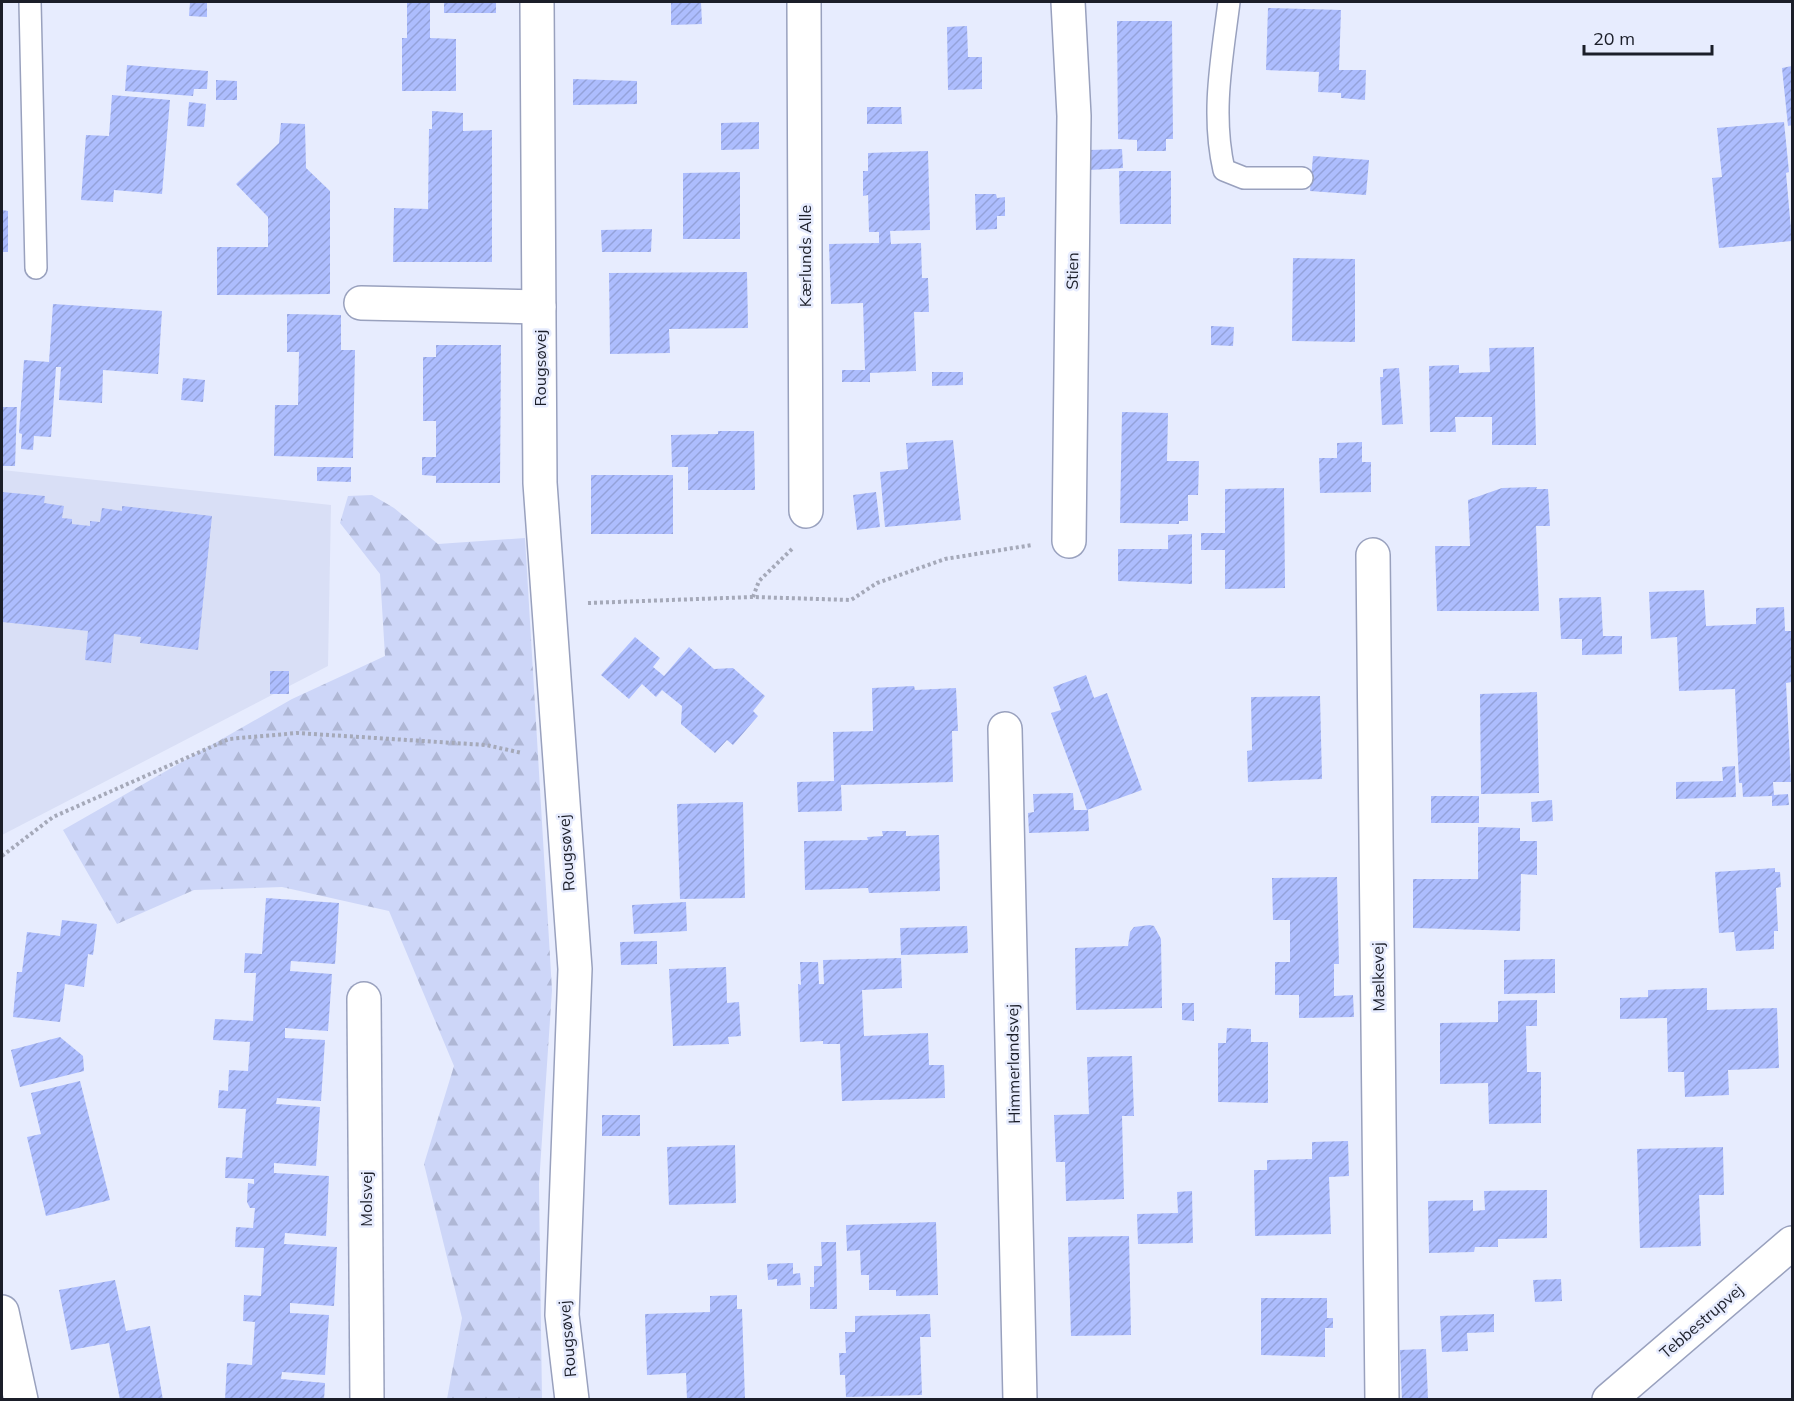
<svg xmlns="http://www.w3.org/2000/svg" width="1794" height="1401" viewBox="0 0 1794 1401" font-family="Mulish,sans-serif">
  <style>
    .built { fill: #d9dff6 }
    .forest { fill: url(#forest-firs) }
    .building { fill: url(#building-hatch) }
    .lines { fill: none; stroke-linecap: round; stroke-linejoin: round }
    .lane-casing { stroke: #99a1be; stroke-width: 24 }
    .street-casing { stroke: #99a1be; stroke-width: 36 }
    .secondary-casing { stroke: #99a1be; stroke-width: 36 }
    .path { stroke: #a5a9b9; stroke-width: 4; stroke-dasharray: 3 3; stroke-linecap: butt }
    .lane { stroke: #fff; stroke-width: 21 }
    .street { stroke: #fff; stroke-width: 33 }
    .secondary { stroke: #fff; stroke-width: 33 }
    .labels { text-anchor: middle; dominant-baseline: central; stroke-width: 5; stroke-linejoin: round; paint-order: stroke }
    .street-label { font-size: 16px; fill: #1b1e29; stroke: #e7ecfe }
  </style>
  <defs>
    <pattern id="forest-firs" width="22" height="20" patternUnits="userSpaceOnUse" patternTransform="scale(1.5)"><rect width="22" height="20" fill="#cdd6f8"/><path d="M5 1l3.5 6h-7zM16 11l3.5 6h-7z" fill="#afb7d5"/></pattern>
    <pattern id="building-hatch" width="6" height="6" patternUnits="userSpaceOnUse" patternTransform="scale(1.5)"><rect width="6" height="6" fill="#adbdfe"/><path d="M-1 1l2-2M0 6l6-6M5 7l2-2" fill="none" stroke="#94a2da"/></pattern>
  </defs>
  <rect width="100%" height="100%" fill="#e7ecfe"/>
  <path class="built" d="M2 470 331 505 328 666 2 835Z"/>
  <path class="forest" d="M372 495 394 508 438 544 525 538 552 990 539 1184 542 1399H447L462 1318 424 1164 454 1066 389 911 282 887 194 890 117 924 63 830 292 699 385 656 380 574 340 523 348 496Z"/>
  <g class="building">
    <path d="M190 2H207V17L189 16Z"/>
    <path d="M407 2H430V38L456 39V91H402V38H407Z"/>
    <rect x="444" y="2" width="52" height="11"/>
    <path d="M671 2H701L702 24 671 25Z"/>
    <path d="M1268 8 1341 10 1339 70H1366L1365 100 1341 98V93L1318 92 1319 72 1266 70Z"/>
    <path d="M1117 21H1172L1173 139H1166V151H1137V140L1118 139Z"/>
    <path d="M967 26 968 57H982V89L948 90 947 27Z"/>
    <path d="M127 65 208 71 207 89H194L193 96 125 91Z"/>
    <path d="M1792 66V125L1788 126 1782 68Z"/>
    <path d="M573 79 637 81V104L573 105Z"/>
    <path d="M216 80 237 81V100H216Z"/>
    <path d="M112 95 170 100 162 194 114 190 113 202 81 200 86 135 109 136Z"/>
    <path d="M189 102 206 104 204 127 187 126Z"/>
    <path d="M867 107H901L902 124H867Z"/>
    <path d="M432 111 463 113V131L492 130V262H393L394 208 428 209 429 129H432Z"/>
    <path d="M759 122V149L721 150V123Z"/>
    <path d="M1784 122 1789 172 1786 173 1792 241 1719 248 1712 178 1722 177 1717 128Z"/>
    <path d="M281 123 305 124 306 168 330 191V294L217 295V247H268V217L236 184 279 143Z"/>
    <path d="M1122 149 1123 168 1090 170 1089 150Z"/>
    <path d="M928 151 930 230 890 231 891 244 921 243 922 278H928L929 312H914L916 371 870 373V382H842V370H865L863 303 831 304 829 244 879 243V232H869L868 195 863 196V171H868V153Z"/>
    <path d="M1313 156 1369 160 1366 195 1310 191Z"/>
    <path d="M1119 171H1171V224H1120Z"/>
    <path d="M740 172V239H683V173Z"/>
    <path d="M975 194H996L997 198 1005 197V216H997V229L976 230Z"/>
    <path d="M2 210 8 211V252H2Z"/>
    <path d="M652 229 651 252H602L601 230Z"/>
    <path d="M1293 258 1355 259V342L1292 341Z"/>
    <path d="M747 272 748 328 669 329 670 353 610 354 609 273Z"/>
    <path d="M53 304 162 311 158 374 103 370 102 403 59 400 61 367H56L51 437 34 436 33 450 21 449 22 434 19 433 24 360 49 362Z"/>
    <path d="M287 314 341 315V350H355L353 458 274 456 275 405H298L299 352H287Z"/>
    <path d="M1211 326 1234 327 1233 346 1211 345Z"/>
    <path d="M436 345H501L500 483H436V476L422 475V457H436V421H423V357H436Z"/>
    <path d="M1534 347 1536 445H1492V417H1455L1456 432H1430L1429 366 1459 365V373L1490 372 1489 348Z"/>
    <path d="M1399 368 1403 424 1382 425 1380 377H1383V369Z"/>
    <path d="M932 372H963V385L932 386Z"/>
    <path d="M183 378 205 380 203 402 181 400Z"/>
    <path d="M2 407H17L15 466H2Z"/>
    <path d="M1122 412 1168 413 1167 461H1199L1198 495H1188V521H1179V524L1120 523Z"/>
    <path d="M718 431H754L755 490H688V467H672L671 435 718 434Z"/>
    <path d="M953 440 961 520 885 527 880 472 908 469 906 443Z"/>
    <path d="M1362 442V462H1371V492L1320 493 1319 458H1337V443Z"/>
    <path d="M317 467H351V482L317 481Z"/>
    <rect x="591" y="475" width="82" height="59"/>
    <path d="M1537 487 1536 489H1548L1550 526H1536L1539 611H1437L1435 546H1470L1468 500 1502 488Z"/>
    <path d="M1284 488 1285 588 1225 589V550H1201V533H1225V489Z"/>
    <path d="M2 492 45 496 44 503 64 506 62 518 72 519V524L90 526V521L100 522 102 508 122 511V506L212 516 198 650 140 643 141 637 114 634 111 663 85 660 88 631 2 622Z"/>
    <path d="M876 492 880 527 857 530 853 495Z"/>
    <path d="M1192 534V584L1118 581V549H1168V535Z"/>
    <path d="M1704 590 1706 626 1756 624V608L1784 607 1785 631H1792V682L1786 683 1791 782H1773L1774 795 1788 794 1789 805 1772 806V796L1743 797 1742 783H1739L1735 689 1679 691 1677 637 1651 639 1649 592Z"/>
    <path d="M1601 597 1603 636H1622V654L1582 655V639H1561L1559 598Z"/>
    <path d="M635 637 660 658 653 667 664 676 689 647 714 669 733 668 765 696 753 711 758 716 733 745 727 740 715 753 681 724 682 706 662 690 656 697 642 684 629 699 601 675Z"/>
    <rect x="270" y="671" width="19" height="23"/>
    <path d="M1086 675 1094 698 1107 693 1142 790 1087 810 1051 713 1061 710 1053 687Z"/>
    <path d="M914 686 915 690 956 688 958 731H952L953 782 841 785 842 811 798 812 797 782 834 781 833 732 873 731 872 688Z"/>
    <path d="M1537 692 1539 793 1481 794 1480 694Z"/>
    <path d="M1320 696 1322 779 1248 782 1247 751 1252 750 1251 697Z"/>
    <path d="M1735 766 1736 797 1676 799V782L1723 781 1722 767Z"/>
    <path d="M1073 793 1074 810H1088L1089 831 1029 833 1028 813 1034 812 1033 794Z"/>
    <rect x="1431" y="796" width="48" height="27"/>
    <path d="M1552 800 1553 821 1532 822 1531 802Z"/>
    <path d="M743 802 745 898 680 899 677 804Z"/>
    <path d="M1478 827 1520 828V841H1537V875L1521 874 1520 931 1413 928V879H1478Z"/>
    <path d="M882 831H906V836L939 835 940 891 869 893 868 888 805 890 804 841 868 840 867 837 883 836Z"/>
    <path d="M1775 868V872H1780L1781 887 1776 888 1778 931H1774V949L1736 951 1734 932 1719 933 1715 872Z"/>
    <path d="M1337 877 1339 964H1334V996L1353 995 1354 1017 1299 1018V995H1275V962H1290V920H1273L1272 878Z"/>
    <path d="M266 898 339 903 335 964 291 961 290 971 332 974 328 1031 285 1028V1038L325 1040 321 1101 277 1098 276 1104 320 1107 316 1166 274 1163V1173L329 1176 326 1236 285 1233 284 1244 337 1247 334 1306 290 1303V1313L329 1315 325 1375 282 1372 281 1379 325 1383 324 1400H225L227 1363 252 1365 255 1322 243 1321 244 1295 261 1296 264 1248 235 1247 236 1227 253 1228 255 1208H250L247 1202 248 1183 254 1184V1179L225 1178 226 1157 242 1158 246 1109 218 1108 219 1090 228 1091 229 1070 248 1071 250 1042 213 1040 215 1019 253 1021 256 973H244L245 953 262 954Z"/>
    <path d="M686 902 687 931 634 934 632 905Z"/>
    <path d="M62 920 97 924 93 955 88 954 84 987 65 984 60 1022 13 1017 17 972H22L27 932 60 936Z"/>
    <path d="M1150 925 1154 926 1161 939 1162 1008 1076 1010 1075 948 1128 946 1130 932 1134 927Z"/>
    <path d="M967 926 968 953 901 955 900 928Z"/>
    <path d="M657 941V964L621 965 620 942Z"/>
    <path d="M901 958 902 988 862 990 864 1036 928 1033 929 1065H944L945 1098 842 1101 840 1044H823V1041L800 1042 798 984 801 985 800 962H818L819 984H824L823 960Z"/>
    <path d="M1555 959V993L1504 994V960Z"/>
    <path d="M726 967 727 1003 739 1002 741 1036 728 1037 729 1044 673 1046 669 969Z"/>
    <path d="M1707 988V1010L1777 1008 1779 1068 1728 1070 1729 1095 1685 1097 1684 1072H1668L1667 1018 1620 1019V998L1648 997V990Z"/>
    <path d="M1537 1000V1026H1526L1527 1072H1541V1123L1489 1124 1488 1083 1440 1084V1023L1498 1022V1001Z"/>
    <path d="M1182 1003H1194V1021L1182 1020Z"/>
    <path d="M1227 1028 1251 1029V1042H1268V1103L1218 1102V1043H1226Z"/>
    <path d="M60 1037 83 1056 84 1071 20 1087 11 1050Z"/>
    <path d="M1132 1056 1134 1116H1122L1124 1199 1066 1201 1065 1162H1056L1054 1115 1089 1114 1087 1057Z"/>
    <path d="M80 1081 110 1200 46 1216 27 1137 41 1134 31 1093Z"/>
    <rect x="602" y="1115" width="38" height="21"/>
    <path d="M1348 1141 1349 1176 1329 1177 1331 1234 1255 1236 1254 1170H1267V1160L1312 1159V1142Z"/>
    <path d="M735 1145 736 1203 669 1205 667 1147Z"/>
    <path d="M1723 1147 1724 1195H1699L1701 1246 1640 1248 1637 1149Z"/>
    <path d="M1547 1190V1238L1498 1239V1247H1475L1474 1252 1429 1253 1428 1201 1473 1200V1211L1485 1210 1484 1191Z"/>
    <path d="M1192 1191 1193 1243 1138 1244 1137 1214 1178 1213 1177 1192Z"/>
    <path d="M936 1222 938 1295 896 1296V1290H869V1275H861L860 1250 847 1251 846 1225Z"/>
    <path d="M1129 1236 1131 1335 1071 1336 1068 1237Z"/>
    <path d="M821 1242H836L837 1309H810V1287H814V1266H822Z"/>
    <path d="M793 1263V1274L800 1273 801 1285 777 1286V1279L768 1280 767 1264Z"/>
    <path d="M1561 1279 1562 1301 1535 1302 1533 1280Z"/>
    <path d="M115 1280 126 1331 150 1326 163 1400H120L109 1343 71 1350 59 1290Z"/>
    <path d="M737 1295V1309H742L745 1400H687L686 1373 647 1375 645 1314 710 1312V1296Z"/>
    <path d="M1261 1298H1327V1318H1333V1328H1325V1357L1261 1355Z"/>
    <path d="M930 1314 931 1337H920L922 1395 846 1397 845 1375H840L839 1353H846L845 1332H855V1316Z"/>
    <path d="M1494 1314V1332L1467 1333 1468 1351 1442 1352 1440 1316Z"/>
    <path d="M1426 1349 1428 1400H1402L1400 1350Z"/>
  </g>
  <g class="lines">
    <defs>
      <g id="lane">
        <path d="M30 2 36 268"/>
        <path d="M1229 2C1222 58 1211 114 1224 170L1244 178H1302"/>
      </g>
      <g id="street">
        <path d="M537 2 540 483 575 969 562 1315 572 1400"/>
        <path d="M804 2 806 511"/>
        <path d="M1068 2 1074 116 1069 541"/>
        <path d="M361 303 539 307"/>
        <path d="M1373 555 1382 1400"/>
        <path d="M1005 729 1020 1400"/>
        <path d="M364 999 367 1400"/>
        <path d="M2 1312 21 1400"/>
      </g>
      <path id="secondary" d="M1609 1400 1792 1243"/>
    </defs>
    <use href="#lane" class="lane-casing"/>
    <use href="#street" class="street-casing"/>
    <use href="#secondary" class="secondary-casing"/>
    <g class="path">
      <path d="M753 597 759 581 793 548"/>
      <path d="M588 603 753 597 851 600 877 583 945 559 1032 545"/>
      <path d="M2 856 53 817 229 739 297 733 486 745 522 753"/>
    </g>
    <use href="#lane" class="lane"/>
    <use href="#street" class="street"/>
    <use href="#secondary" class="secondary"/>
  </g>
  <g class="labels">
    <g class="street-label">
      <text transform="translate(805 256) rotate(-90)">Kærlunds Alle</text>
      <text transform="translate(1072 271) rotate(-89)">Stien</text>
      <text transform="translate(540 368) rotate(-90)">Rougsøvej</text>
      <text transform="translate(566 853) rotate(-94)">Rougsøvej</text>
      <text transform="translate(1378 977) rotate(-91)">Mælkevej</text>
      <text transform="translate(1013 1064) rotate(-91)">Himmerlandsvej</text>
      <text transform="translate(366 1199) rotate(-90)">Molsvej</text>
      <text transform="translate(1701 1321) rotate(-41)">Tebbestrupvej</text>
      <text transform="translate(567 1339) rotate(-95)">Rougsøvej</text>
    </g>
  </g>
  <rect width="1794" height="1401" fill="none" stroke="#1b1e29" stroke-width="6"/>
  <path d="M1584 45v9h128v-9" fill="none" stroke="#1b1e29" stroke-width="3"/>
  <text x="1593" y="45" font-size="18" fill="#1b1e29" stroke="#e7ecfe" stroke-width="4.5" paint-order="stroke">20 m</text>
</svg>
